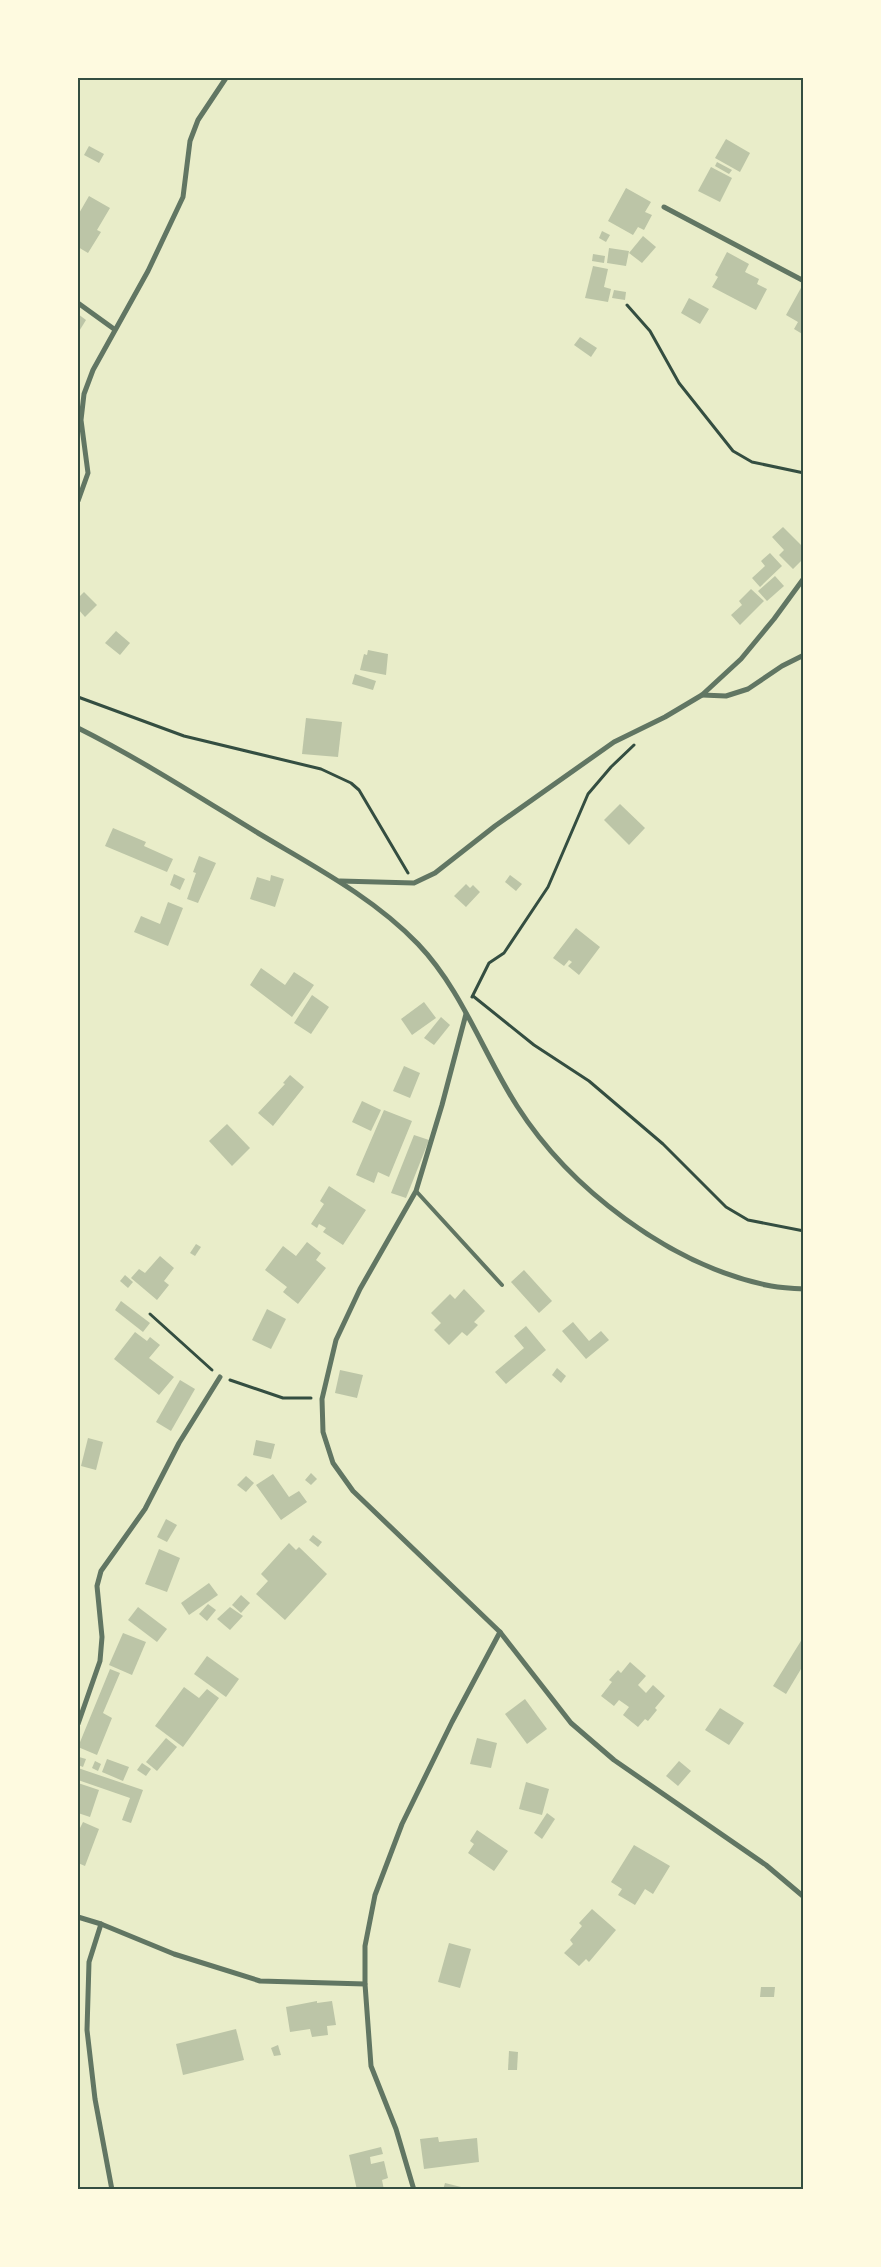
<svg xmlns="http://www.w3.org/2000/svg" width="881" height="2267" viewBox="0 0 881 2267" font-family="Raleway,sans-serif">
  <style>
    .building { fill: #bcc5a7 }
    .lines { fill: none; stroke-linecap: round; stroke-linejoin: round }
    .path { stroke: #344e41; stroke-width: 3 }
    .service { stroke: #617663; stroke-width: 4 }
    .minor { stroke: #617663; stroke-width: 5 }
    .neatline { fill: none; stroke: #344e41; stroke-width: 2 }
  </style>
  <rect width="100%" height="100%" fill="#e9edc9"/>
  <g class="building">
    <path d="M726 139 750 153 740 172 715 158Z"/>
    <path d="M89 146 104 154 99 163 84 155Z"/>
    <path d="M717 162 732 170 729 174 715 166Z"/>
    <path d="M711 167 732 178 720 202 698 191Z"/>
    <path d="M626 188 651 202 645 212 652 215 644 230 638 227 633 235 608 221Z"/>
    <path d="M89 196 110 208 97 230 101 232 88 253 78 247V215Z"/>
    <path d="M602 231 610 235 606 242 599 238Z"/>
    <path d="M643 236 656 247 642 263 629 253Z"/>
    <path d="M609 248 629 251 626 266 607 263Z"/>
    <path d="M727 252 749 264 745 272 759 279 757 284 767 289 756 310 712 287 718 277 715 275Z"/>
    <path d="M593 254 605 256 604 263 592 261Z"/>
    <path d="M593 266 608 269 604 287 611 289 608 302 585 298Z"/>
    <path d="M802 286 804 287V335L794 329 798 322 786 315Z"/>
    <path d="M614 290 626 292 625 300 612 298Z"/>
    <path d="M689 298 709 309 700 324 681 313Z"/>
    <path d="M78 314 86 320 78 333Z"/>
    <path d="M580 337 597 348 591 357 574 345Z"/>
    <path d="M783 527 804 548V558L793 569 779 555 784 550 772 537Z"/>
    <path d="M770 553 782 566 760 587 752 578 765 566 761 561Z"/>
    <path d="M775 576 784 586 767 601 758 591Z"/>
    <path d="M751 589 764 601 740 625 731 615 742 605 739 601Z"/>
    <path d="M84 592 97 605 85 617 78 609V598Z"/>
    <path d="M116 631 130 643 120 655 105 643Z"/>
    <path d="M368 650 388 654 386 675 360 670 364 654 367 655Z"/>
    <path d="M355 674 376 681 373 690 352 684Z"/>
    <path d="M306 718 342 722 338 757 302 754Z"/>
    <path d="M620 804 645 828 629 845 604 820Z"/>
    <path d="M113 828 146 842 144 846 173 859 167 872 105 846Z"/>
    <path d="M199 856 216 863 198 903 187 899 196 873 193 872Z"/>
    <path d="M174 874 185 879 180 890 170 885Z"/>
    <path d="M271 875 284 879 275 907 250 899 257 877 270 881Z"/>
    <path d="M510 875 522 884 516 891 505 882Z"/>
    <path d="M466 884 470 888 473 885 480 892 466 907 454 896Z"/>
    <path d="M168 902 183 908 168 946 134 932 141 916 160 924Z"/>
    <path d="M576 928 600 947 579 975 568 966 572 962 569 960 564 966 553 958Z"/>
    <path d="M261 968 285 985 294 972 314 985 292 1017 250 985Z"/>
    <path d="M312 995 329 1007 311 1034 294 1023Z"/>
    <path d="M424 1002 436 1018 412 1035 401 1019Z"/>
    <path d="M441 1017 450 1025 434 1045 424 1038Z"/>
    <path d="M404 1066 420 1073 410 1098 393 1091Z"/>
    <path d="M290 1075 304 1087 273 1126 258 1113 285 1084 283 1083Z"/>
    <path d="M362 1101 381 1110 371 1131 352 1122Z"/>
    <path d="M384 1110 412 1121 389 1177 378 1172 374 1183 356 1175Z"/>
    <path d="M227 1124 250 1148 232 1166 209 1141Z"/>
    <path d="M414 1135 429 1140 406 1198 391 1193Z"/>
    <path d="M329 1186 366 1210 343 1245 323 1232 326 1228 319 1224 317 1228 311 1224 324 1204 320 1201Z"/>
    <path d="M307 1242 321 1253 316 1260 326 1268 298 1304 283 1292 287 1287 265 1270 283 1246 296 1256Z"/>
    <path d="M196 1244 201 1247 195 1256 190 1253Z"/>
    <path d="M160 1256 174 1268 164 1281 169 1285 157 1300 131 1278 139 1269 145 1273Z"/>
    <path d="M524 1270 552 1301 539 1313 511 1282Z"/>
    <path d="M125 1275 133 1282 128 1288 120 1281Z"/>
    <path d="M464 1289 485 1311 474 1322 478 1325 467 1336 462 1332 449 1345 434 1330 441 1323 431 1313 450 1294 455 1299Z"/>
    <path d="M121 1301 150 1323 143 1332 115 1310Z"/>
    <path d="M267 1309 286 1319 271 1349 252 1340Z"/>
    <path d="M573 1322 589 1341 601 1331 609 1340 586 1359 562 1331Z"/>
    <path d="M526 1326 546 1350 506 1384 495 1372 524 1348 514 1336Z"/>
    <path d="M135 1332 147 1341 150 1337 160 1345 149 1358 174 1377 159 1395 114 1359Z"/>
    <path d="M557 1368 566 1376 561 1383 552 1375Z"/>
    <path d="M340 1370 363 1375 357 1398 335 1393Z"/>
    <path d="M180 1380 195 1389 171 1431 156 1422Z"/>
    <path d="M88 1438 103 1442 96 1470 81 1466Z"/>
    <path d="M256 1440 275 1444 271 1459 253 1455Z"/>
    <path d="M311 1473 317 1479 311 1485 305 1480Z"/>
    <path d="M273 1474 289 1497 299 1491 307 1502 281 1520 256 1485Z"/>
    <path d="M246 1476 254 1483 246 1492 237 1485Z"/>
    <path d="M166 1519 177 1525 167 1542 157 1537Z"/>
    <path d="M313 1535 322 1542 318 1547 309 1540Z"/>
    <path d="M289 1543 296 1550 299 1547 327 1574 285 1620 256 1594 268 1581 261 1574Z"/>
    <path d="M159 1549 180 1558 167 1592 145 1584Z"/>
    <path d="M209 1583 218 1595 189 1615 181 1603Z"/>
    <path d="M241 1595 250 1603 241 1613 232 1605Z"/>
    <path d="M208 1604 216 1610 207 1621 199 1614Z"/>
    <path d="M138 1607 167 1629 157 1642 128 1620Z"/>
    <path d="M230 1607 243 1616 230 1630 217 1619Z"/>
    <path d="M123 1633 146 1642 132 1675 109 1665Z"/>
    <path d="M804 1636V1664L786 1694 773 1686Z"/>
    <path d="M207 1656 239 1679 226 1697 194 1674Z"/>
    <path d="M630 1662 646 1676 638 1685 646 1693 653 1685 665 1696 655 1708 657 1710 648 1721 645 1719 638 1727 623 1715 629 1707 619 1700 614 1706 601 1696 612 1682 609 1680 618 1670 621 1673Z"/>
    <path d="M110 1669 120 1673 103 1713 112 1718 97 1755 78 1747Z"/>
    <path d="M184 1687 199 1698 207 1689 219 1698 183 1747 155 1726Z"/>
    <path d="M525 1699 547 1729 527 1744 505 1714Z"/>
    <path d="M720 1708 744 1723 729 1745 705 1730Z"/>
    <path d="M166 1738 177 1747 157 1771 146 1762Z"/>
    <path d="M477 1738 497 1743 491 1768 470 1764Z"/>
    <path d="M79 1757 86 1759 83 1767 78 1765Z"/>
    <path d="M107 1759 129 1767 123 1781 102 1772Z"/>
    <path d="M95 1761 101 1764 98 1771 92 1768Z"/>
    <path d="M679 1761 691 1771 678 1786 666 1776Z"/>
    <path d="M142 1763 151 1769 146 1776 137 1770Z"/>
    <path d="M78 1768 143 1790 131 1823 122 1820 130 1798 78 1780Z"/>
    <path d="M526 1782 549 1789 542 1815 519 1809Z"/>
    <path d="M78 1783 99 1790 90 1817 78 1813Z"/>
    <path d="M547 1813 555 1819 542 1839 534 1833Z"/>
    <path d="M83 1822 99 1829 85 1866 78 1863V1827L80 1828Z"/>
    <path d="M477 1830 508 1851 494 1871 468 1853 474 1844 470 1841Z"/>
    <path d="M634 1845 670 1866 653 1894 645 1889 635 1905 618 1895 622 1889 611 1882Z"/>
    <path d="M592 1909 616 1930 589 1962 586 1959 579 1966 564 1953 573 1944 570 1940 582 1926 579 1923Z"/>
    <path d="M449 1943 471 1949 460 1988 438 1982Z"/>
    <path d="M761 1987H775L774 1997H760Z"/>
    <path d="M317 2001V2003L332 2001 336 2025 327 2026 328 2035 312 2037 310 2029 290 2032 286 2007Z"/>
    <path d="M236 2029 244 2060 183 2075 176 2044Z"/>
    <path d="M278 2045 281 2055 274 2056 271 2048Z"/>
    <path d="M509 2051 518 2052 517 2070H508Z"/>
    <path d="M438 2137 439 2142 477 2138 479 2162 424 2169 420 2139Z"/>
    <path d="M381 2147 383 2154 370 2157 371 2164 384 2161 388 2178 382 2180 384 2190H357L349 2155Z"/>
    <path d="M445 2183 469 2189V2190H443Z"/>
  </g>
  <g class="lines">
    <g class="path">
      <path d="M627 305 650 331 679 383 733 451 752 462 804 473"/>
      <path d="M78 697 184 736 321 769 351 783 359 790 408 873"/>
      <path d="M473 996 534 1045 589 1081 663 1144 726 1207 748 1220 804 1231"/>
      <path d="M472 997 489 963 504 953 548 887 588 794 611 767 634 745"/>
      <path d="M150 1314 212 1370"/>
      <path d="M230 1380 283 1398H311"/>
    </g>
    <path class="service" d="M416 1191 502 1285"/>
    <g class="minor">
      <path d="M664 207 804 281"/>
      <path d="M78 303 114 329"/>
      <path d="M78 501 88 473 81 420 84 394 93 370 148 271 183 197 190 141 198 120 226 78"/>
      <path d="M702 695 726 696 748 689 782 666 804 655"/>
      <path d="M78 728C140 759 199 797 258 833 313 866 373 897 418 944 462 990 483 1053 517 1106 570 1189 669 1264 766 1285 778 1288 791 1288 804 1289"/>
      <path d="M340 881 414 883 435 873 495 826 614 742 665 717 702 695 741 659 774 619 804 578"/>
      <path d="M466 1014 442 1105 416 1191 360 1289 336 1340 322 1399 323 1432 333 1463 353 1491 500 1632 571 1723 614 1760 766 1865 804 1897"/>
      <path d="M78 1724 100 1661 102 1637 97 1586 101 1571 145 1509 179 1443 220 1377"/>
      <path d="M78 1917 101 1924 174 1954 260 1981 365 1984"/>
      <path d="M101 1924 89 1962 87 2030 95 2099 112 2190"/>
      <path d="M414 2190 396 2129 371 2066 365 1984V1946L375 1895 402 1824 452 1722 500 1632"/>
    </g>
  </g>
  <rect width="881" height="2267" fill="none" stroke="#fefae0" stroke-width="158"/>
  <rect x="79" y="79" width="723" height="2109" class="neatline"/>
</svg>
